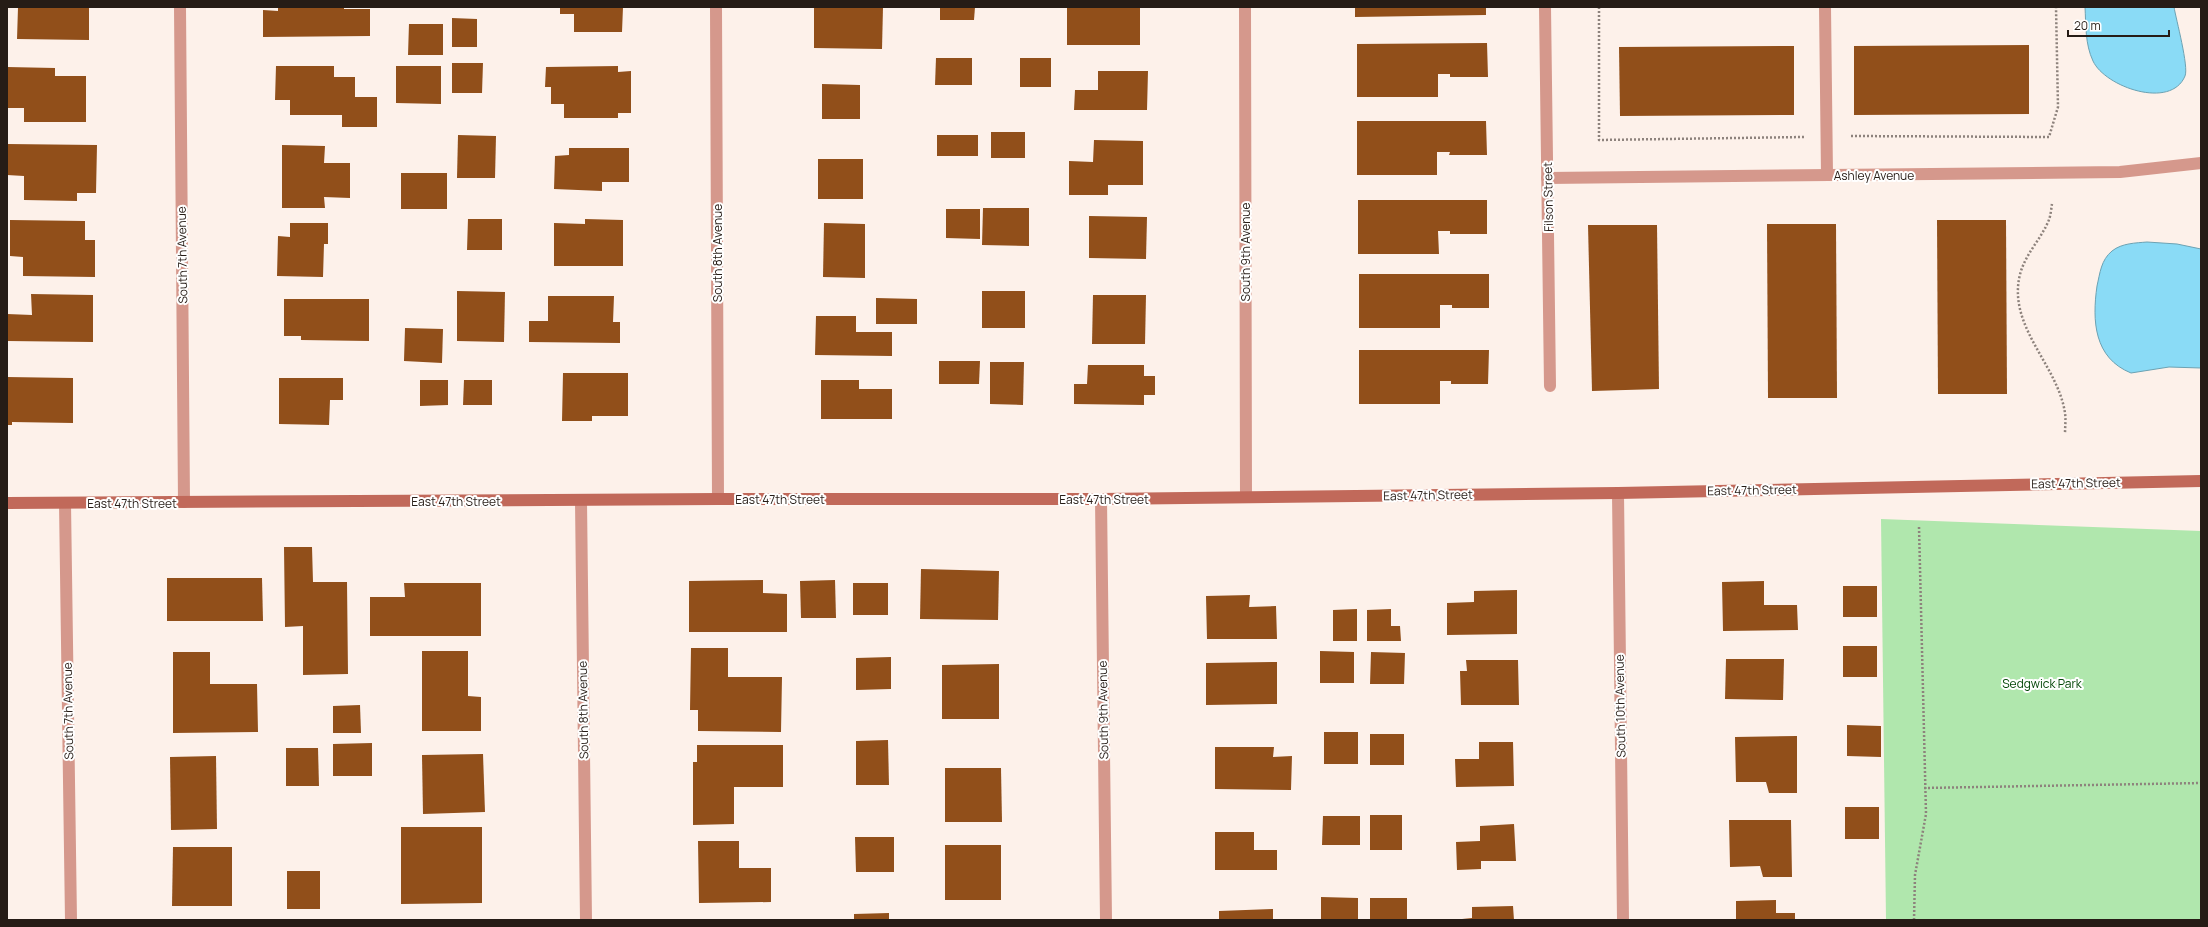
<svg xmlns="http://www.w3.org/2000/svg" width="2208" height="927" viewBox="0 0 2208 927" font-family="Manrope,sans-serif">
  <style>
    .green { fill: #b0e7ad }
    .water { fill: #8adbf6; stroke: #6ca2b3 }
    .building { fill: #914f1a }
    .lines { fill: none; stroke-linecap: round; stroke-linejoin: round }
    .path { stroke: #8d827c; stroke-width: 2.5; stroke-dasharray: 2 2; stroke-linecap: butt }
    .lane { stroke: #d5988c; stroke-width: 12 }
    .street { stroke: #d5988c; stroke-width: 12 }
    .secondary { stroke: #c1695a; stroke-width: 12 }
    .labels { text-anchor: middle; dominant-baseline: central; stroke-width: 4; stroke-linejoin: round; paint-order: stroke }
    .street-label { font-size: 12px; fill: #261c16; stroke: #fff }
    .park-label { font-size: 12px; fill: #044708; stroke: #fff }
  </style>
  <rect width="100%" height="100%" fill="#fdf1ea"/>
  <path class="green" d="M1881 519 2201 531V920H1886Z"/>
  <g class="water">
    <path d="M2085 7H2174C2176 19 2189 67 2185 76 2171 110 2105 87 2093 61 2085 44 2086 25 2085 7Z"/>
    <path d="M2147 242 2177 244 2201 249V368L2169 367 2131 373C2094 358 2092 321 2097 286 2100 273 2101 260 2112 251 2122 243 2136 243 2147 242Z"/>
  </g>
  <g class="building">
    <path d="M18 7H89V40L17 39Z"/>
    <path d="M278 7H344V9H370V36L263 37V10L278 11Z"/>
    <path d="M560 7H623L622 32H574V14H560Z"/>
    <path d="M814 7H883L882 49 814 48Z"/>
    <path d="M940 7H975L974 20H940Z"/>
    <rect x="1067" y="7" width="73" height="38"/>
    <path d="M1355 7H1486V15L1355 17Z"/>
    <path d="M452 18 477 19V47H452Z"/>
    <path d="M409 24H443V55H408Z"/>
    <path d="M1487 43 1488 77H1450V74H1438V97H1357V44Z"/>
    <path d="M2029 45V114L1854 115V46Z"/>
    <path d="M1794 46V115L1620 116 1619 47Z"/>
    <path d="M936 58H972V85H935Z"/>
    <rect x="1020" y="58" width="31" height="29"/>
    <path d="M452 63H483L482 93H452Z"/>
    <path d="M276 66H334V77H355V97H377V127H342V115H290V100H275Z"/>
    <path d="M396 66H441V104L396 103Z"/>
    <path d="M618 66V72L631 71V113H618V118H564V104H551V87H545L546 67Z"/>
    <path d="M7 67 55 68V76H86V122H24V108H7Z"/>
    <path d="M1098 71H1148L1147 110H1074L1075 90H1098Z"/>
    <path d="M822 84 860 85V119H822Z"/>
    <path d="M1357 121H1486L1487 155H1449L1450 152H1437V175H1357Z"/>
    <rect x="991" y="132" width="34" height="26"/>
    <path d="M458 135 496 136 495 178H457Z"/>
    <rect x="937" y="135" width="41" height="21"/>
    <path d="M1094 140 1143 141V185H1108V195H1069V161L1093 162Z"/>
    <path d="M7 144 97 145 96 193H77V201L24 200V176L7 175Z"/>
    <path d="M282 145 325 146 324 163H350V198L324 197 325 208H282Z"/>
    <path d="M569 148H629V182H602V191L554 189 555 156 569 155Z"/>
    <rect x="818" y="159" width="45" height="40"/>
    <rect x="401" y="173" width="46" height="36"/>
    <path d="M1358 200H1487V234H1450V231H1438L1439 254H1358Z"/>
    <path d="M983 208H1029V246L982 245Z"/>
    <path d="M946 209H980V239L946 238Z"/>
    <path d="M1089 216 1147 217 1146 259 1089 258Z"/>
    <path d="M468 219H502V250H467Z"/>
    <path d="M585 219 623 220V266H554V223L585 224Z"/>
    <path d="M10 220 85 221V240H95V277L23 276V257L10 256Z"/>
    <path d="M1937 220H2006L2007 394H1938Z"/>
    <path d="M290 223H328V244H324L323 277 277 276 278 236 290 237Z"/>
    <path d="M824 223 865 224V278L823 277Z"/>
    <path d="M1767 224H1836L1837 398H1768Z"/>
    <path d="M1588 225H1657L1659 389 1592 391Z"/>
    <path d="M1359 274H1489V308H1452V305H1440V328H1359Z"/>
    <path d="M457 291 505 292 504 342 457 341Z"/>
    <rect x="982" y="291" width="43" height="37"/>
    <path d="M31 294 93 295V342L7 341V314L32 315Z"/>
    <path d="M1093 295H1146L1145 344H1092Z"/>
    <path d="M548 296H614L613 322H620V343L529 342V321H548Z"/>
    <path d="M876 298 917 299V324H876Z"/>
    <path d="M284 299H369V341L301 340V336H284Z"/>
    <path d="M816 316H856V332H892V356L815 355Z"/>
    <path d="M405 328 443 329 442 363 404 361Z"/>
    <path d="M1359 350H1489L1488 384H1451V381H1440V404H1359Z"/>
    <path d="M939 361H980L979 384H939Z"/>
    <path d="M990 362H1024L1023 405 990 404Z"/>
    <path d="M1088 365H1144V376H1155V395H1144V405L1074 404V384H1087Z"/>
    <path d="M563 373H628V416H592V421H562Z"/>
    <path d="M7 377 73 378V423L12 422V425H7Z"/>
    <path d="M279 378H343V400H330L329 425 279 424Z"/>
    <path d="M420 380H448V405L420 406Z"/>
    <path d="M464 380H492V405H463Z"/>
    <path d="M821 380H859V389H892V419H821Z"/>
    <path d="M284 547H312L313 582H347L348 674 303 675V626L285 627Z"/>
    <path d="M921 569 999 571 998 620 920 619Z"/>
    <path d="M167 578H262L263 621H167Z"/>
    <path d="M763 580V593L787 594V632H689V581Z"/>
    <path d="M835 580 836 618H801L800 581Z"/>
    <path d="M1764 581V605H1797L1798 630 1723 631 1722 582Z"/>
    <path d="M404 583H481V636H370V597H405Z"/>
    <rect x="853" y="583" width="35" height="32"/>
    <rect x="1843" y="586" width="34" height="31"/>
    <path d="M1517 590V634L1447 635V603L1474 602V591Z"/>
    <path d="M1250 595 1249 607 1276 606 1277 639H1207L1206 596Z"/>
    <path d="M1357 609V641H1333V610Z"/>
    <path d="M1391 609V626H1400L1401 641H1367V610Z"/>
    <rect x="1843" y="646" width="34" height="31"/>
    <path d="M691 648H728V677H782L781 732 698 731V710H690Z"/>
    <path d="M422 651H468V696L481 697V731H422Z"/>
    <path d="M1320 651 1354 652V683H1320Z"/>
    <path d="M173 652H210V684H257L258 732 173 733Z"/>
    <path d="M1371 652 1405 653 1404 684H1370Z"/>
    <path d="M891 657V689L856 690V658Z"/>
    <path d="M1726 659H1784L1783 700 1725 699Z"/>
    <path d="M1466 660H1518L1519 705H1461L1460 671H1467Z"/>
    <path d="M1277 662V704L1206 705V663Z"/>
    <path d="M999 664V719H942V665Z"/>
    <path d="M360 705 361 733H333V706Z"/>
    <path d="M1847 725 1881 726V757L1847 756Z"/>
    <rect x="1324" y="732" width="34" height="32"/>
    <rect x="1370" y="734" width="34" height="31"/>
    <path d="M1797 736V793H1769L1766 782H1736L1735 737Z"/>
    <path d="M888 740 889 785H856V741Z"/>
    <path d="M1479 742H1513L1514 786 1456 787 1455 759H1479Z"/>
    <path d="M372 743V776H333V744Z"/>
    <path d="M697 745H783V787H734V824L693 825V762H697Z"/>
    <path d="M1215 747H1274L1273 757 1292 756 1291 790 1215 789Z"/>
    <path d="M286 748H318L319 786H286Z"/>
    <path d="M483 754 485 812 423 814 422 755Z"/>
    <path d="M216 756 217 829 171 830 170 757Z"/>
    <path d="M945 768H1001L1002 822H945Z"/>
    <rect x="1845" y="807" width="34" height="32"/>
    <rect x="1370" y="815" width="32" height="35"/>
    <path d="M1323 816H1360V845H1322Z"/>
    <path d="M1729 820H1791L1792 877H1763L1760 866 1730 867Z"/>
    <path d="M1514 824 1516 861H1481V869L1457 870 1456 842 1480 841V826Z"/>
    <path d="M401 827H482V903L401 904Z"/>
    <path d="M1215 832H1254V850H1277V870H1215Z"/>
    <path d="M855 837H894V872H856Z"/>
    <path d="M698 841H739V868H771V902L699 903Z"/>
    <rect x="945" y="845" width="56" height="55"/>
    <path d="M173 847H232V906H172Z"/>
    <rect x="287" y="871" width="33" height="38"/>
    <path d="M1321 897 1358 898V920H1321Z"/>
    <rect x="1370" y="898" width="37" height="22"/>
    <path d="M1776 900V913H1795V920H1736V901Z"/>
    <path d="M1513 906 1514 920H1452L1472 918V907Z"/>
    <path d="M1273 909V920H1219V911Z"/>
    <path d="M889 913V920H854V914Z"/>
  </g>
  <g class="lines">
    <g class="path">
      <path d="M1599 7V140L1804 137"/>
      <path d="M1851 136 2049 137 2058 107 2056 7"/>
      <path d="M2052 204C2051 209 2051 216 2048 222 2040 241 2023 256 2019 279 2010 329 2058 366 2065 413 2066 420 2065 427 2065 434"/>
      <path d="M1924 788 2201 783"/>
      <path d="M1914 920 1915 875 1926 814 1919 527"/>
    </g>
    <path class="lane" d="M1825 7 1827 175"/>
    <g class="street">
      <path d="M180 7 184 502"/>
      <path d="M716 7 718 499"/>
      <path d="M1245 7 1246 497"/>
      <path d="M1545 7 1550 386"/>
      <path d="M1547 178 2120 172 2201 163"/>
      <path d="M1618 493 1623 920"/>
      <path d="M1101 499 1106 920"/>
      <path d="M581 501 586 920"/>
      <path d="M65 503 71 920"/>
    </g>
    <path class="secondary" d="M7 503 718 499H1101L1618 493 2201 481"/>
  </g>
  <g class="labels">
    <g class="street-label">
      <text x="1874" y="175">Ashley Avenue</text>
      <text transform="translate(1548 197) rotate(-91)">Filson Street</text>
      <text transform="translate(1245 252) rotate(-90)">South 9th Avenue</text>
      <text transform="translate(717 253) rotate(-90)">South 8th Avenue</text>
      <text transform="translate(182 255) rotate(-91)">South 7th Avenue</text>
      <text transform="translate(2076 483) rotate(-1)">East 47th Street</text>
      <text transform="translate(1752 490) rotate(-1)">East 47th Street</text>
      <text transform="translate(1428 495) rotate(-1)">East 47th Street</text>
      <text x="780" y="499">East 47th Street</text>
      <text x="1104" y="499">East 47th Street</text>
      <text x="456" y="501">East 47th Street</text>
      <text x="132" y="503">East 47th Street</text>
      <text transform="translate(1620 706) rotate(-91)">South 10th Avenue</text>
      <text transform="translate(583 710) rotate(-91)">South 8th Avenue</text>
      <text transform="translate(1103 710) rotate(-91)">South 9th Avenue</text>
      <text transform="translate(68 711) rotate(-91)">South 7th Avenue</text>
    </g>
    <g class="park-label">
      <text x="2042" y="683">Sedgwick Park</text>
    </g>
  </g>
  <rect width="2208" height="927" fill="none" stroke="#261c16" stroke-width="16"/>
  <path d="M2068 30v6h101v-6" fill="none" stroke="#261c16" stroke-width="2"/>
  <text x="2074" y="30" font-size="12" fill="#261c16" stroke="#ffffff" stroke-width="3" paint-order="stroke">20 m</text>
</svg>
